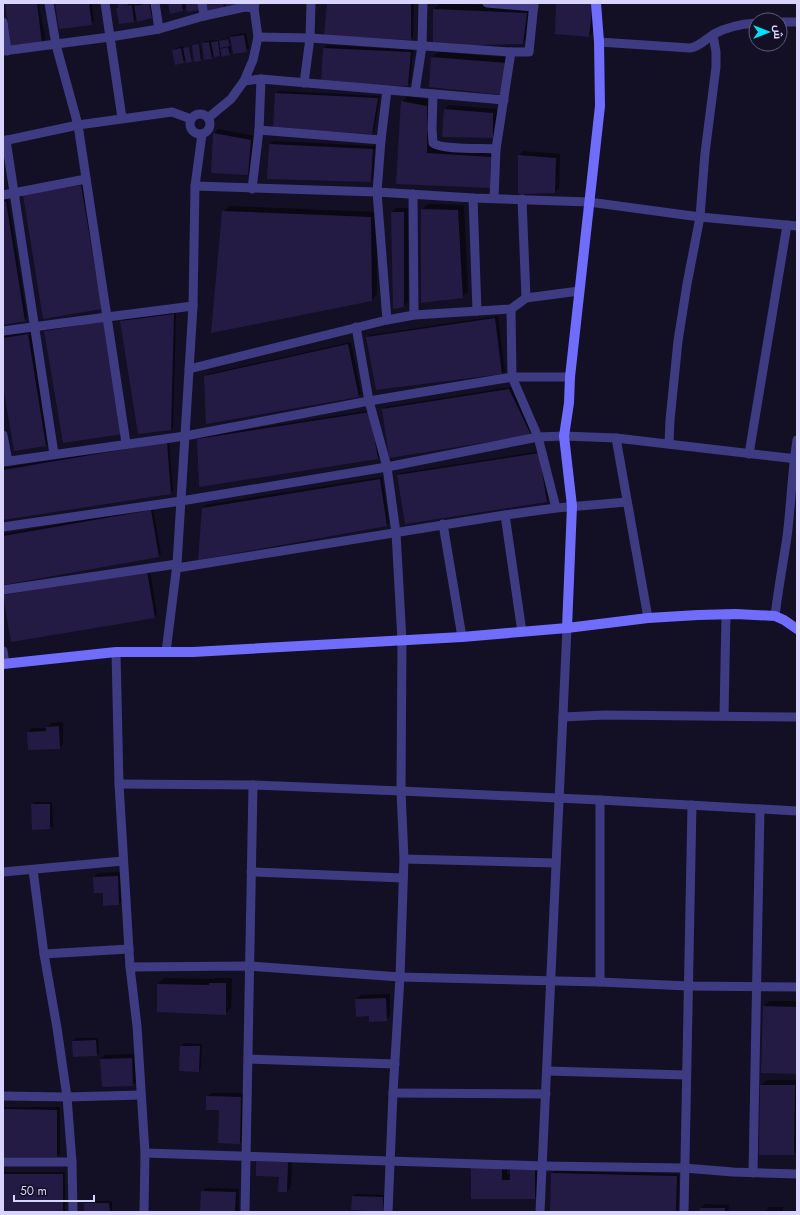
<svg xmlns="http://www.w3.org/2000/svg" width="800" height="1215" viewBox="0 0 800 1215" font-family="Jost,Cairo,sans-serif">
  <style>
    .shadow { fill: #0007; fill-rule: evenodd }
    .building { fill: #241b45 }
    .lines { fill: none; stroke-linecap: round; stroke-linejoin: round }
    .street { stroke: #3e3b83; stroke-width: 9 }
    .secondary { stroke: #706dfc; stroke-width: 10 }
  </style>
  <rect width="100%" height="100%" fill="#130f25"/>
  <g class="shadow">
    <path d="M6 3H39L45 39 42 42Z"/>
    <path d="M56 3H92L94 21 91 24Z"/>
    <path d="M118 3H136H134L135 7 138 3H152L154 15 152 17H137L134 21 120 23 117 8 119 6Z"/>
    <path d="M169 3H201L187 6 183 10Z"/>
    <path d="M328 3H414L413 37 410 39 325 35Z"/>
    <path d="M440 3 532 7 528 38 522 43 434 9Z"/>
    <path d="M557 3H596L593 32 589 36Z"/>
    <path d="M246 33 249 48 246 51 231 38 233 35Z"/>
    <path d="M229 38 231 53 230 54 222 53 220 55 215 56 214 55 211 58 203 44 205 41 219 40V42L221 40ZM225 46 220 50V47Z"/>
    <path d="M200 44 202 59 195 60 193 46Z"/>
    <path d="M327 45 413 50 410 83 408 85 324 48Z"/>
    <path d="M183 46 184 49 185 48 190 47 192 60 191 61 186 59 183 62 173 50 176 48Z"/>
    <path d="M438 52 513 58 509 88 432 57Z"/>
    <path d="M279 91 380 96 374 130 372 133 276 93Z"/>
    <path d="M408 96 432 100 433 148 496 151 495 182 397 183 402 102Z"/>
    <path d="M449 105 497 109V133L493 137 445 109Z"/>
    <path d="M218 129 255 136 252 170 248 174 214 134Z"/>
    <path d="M273 141 375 146 373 178 371 181 268 178 270 144Z"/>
    <path d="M523 151 560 154 559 188 555 192 519 155Z"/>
    <path d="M84 183 104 306 26 193Z"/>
    <path d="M8 199 27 317 25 320 3 324V200Z"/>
    <path d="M427 204 464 205 468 292 462 297 422 210Z"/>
    <path d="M229 206 377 212V294L371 300 223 212Z"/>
    <path d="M396 208H408V302L404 306 392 212Z"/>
    <path d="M176 312 173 427 171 429 121 322 124 319Z"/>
    <path d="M498 316 505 371 502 373 376 389 367 337 370 335Z"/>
    <path d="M107 319 122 433 45 331 48 328Z"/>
    <path d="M31 332 48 443 46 445 3 379V336Z"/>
    <path d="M351 342 361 394 358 396 205 377 208 374Z"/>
    <path d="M511 387 533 432 531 434 383 410 386 407Z"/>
    <path d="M372 410 380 456 377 458 198 440 201 437Z"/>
    <path d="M169 440 173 490 171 493 3 519V468Z"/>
    <path d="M542 451 549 498 546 501 398 476 401 473Z"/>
    <path d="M382 477 389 523 387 525 203 508 206 505Z"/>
    <path d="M153 508 161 554 158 556 3 584V534Z"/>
    <path d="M150 569 157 614 155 617 4 595 7 593Z"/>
    <path d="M63 722V744L59 748 28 732 32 728H47L51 723Z"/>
    <path d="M35 802H52L53 826 50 828 32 805Z"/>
    <path d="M122 872 123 900 119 904 94 877 98 873Z"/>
    <path d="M164 978 214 979 216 978H232L231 1008 225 1014 158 984Z"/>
    <path d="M390 994V1016L386 1020 370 1015 356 999 361 995Z"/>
    <path d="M770 1001H797V1071L796 1073 764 1006Z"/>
    <path d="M76 1038H98L99 1052 96 1055 73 1041Z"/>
    <path d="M184 1043 202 1044 201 1068 199 1071 181 1046Z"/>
    <path d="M136 1054 137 1081 132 1085 101 1059 105 1055Z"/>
    <path d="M767 1080H797V1151L793 1154 761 1085Z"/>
    <path d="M211 1093H245L244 1139 240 1143 220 1109 207 1097Z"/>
    <path d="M3 1107H60V1154L57 1156H3Z"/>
    <path d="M292 1158 291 1187 287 1191 280 1176 257 1175Z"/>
    <path d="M507 1161V1174H511L541 1163 540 1193 535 1198H472Z"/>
    <path d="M555 1171 679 1174 678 1212H551L552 1173Z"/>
    <rect x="3" y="1172" width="62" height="40"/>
    <path d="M206 1188 239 1189V1212H201L202 1192Z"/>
    <path d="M355 1194 385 1195V1208L382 1211 353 1196Z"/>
    <path d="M88 1201H112V1212H86L85 1204Z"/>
    <path d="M705 1204 729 1205 728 1212H700L701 1208Z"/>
    <path d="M769 1207H783V1212H765Z"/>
  </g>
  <g class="building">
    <path d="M5 3H37L42 43 11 47Z"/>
    <path d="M55 3H89L92 25 59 29Z"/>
    <path d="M117 3H128V5L124 6 132 5 134 22 119 24 116 8H118Z"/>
    <path d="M149 3 152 18 137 22 134 6Z"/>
    <path d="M168 3H182L183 11 170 14Z"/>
    <path d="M185 3H198L199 10 187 12Z"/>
    <path d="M206 3H223L224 8 208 11Z"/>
    <path d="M225 3H243V4L226 6Z"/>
    <path d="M327 3 411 4V40L324 36Z"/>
    <path d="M556 3H593L589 37 555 34Z"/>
    <path d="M433 9 527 13 523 44 433 46Z"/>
    <path d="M244 35 247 52 233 54 230 37Z"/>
    <path d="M228 39 230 46 220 48 219 41Z"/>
    <path d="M218 41 220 56 214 57 211 42Z"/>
    <path d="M209 42 212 59 204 60 202 43Z"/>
    <path d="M199 44 201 61 194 62 192 45Z"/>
    <path d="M189 47 192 62 186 63 183 48Z"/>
    <path d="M228 47 230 55 222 57 220 49Z"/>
    <path d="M181 48 184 63 175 65 172 50Z"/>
    <path d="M323 48 411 52 408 86 321 84Z"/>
    <path d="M431 57 508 63 504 95 429 87Z"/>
    <path d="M275 93 378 98 372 134 273 128Z"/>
    <path d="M401 101 427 106V153L491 157 490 188 396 184Z"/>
    <path d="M444 109 493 113V138L442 137Z"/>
    <path d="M213 133 251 140 248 175 211 173Z"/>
    <path d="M269 144 373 149 371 182 267 179Z"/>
    <path d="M518 155 556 158 555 193 518 194Z"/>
    <path d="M81 185 102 309 43 319 23 195Z"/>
    <path d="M6 201 25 321 3 325V202Z"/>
    <path d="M421 209 458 210 463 298 421 303Z"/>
    <path d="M222 211 371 217 372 301 211 333Z"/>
    <path d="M391 212H404V307L393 309Z"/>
    <path d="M174 314 171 430 138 434 120 321Z"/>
    <path d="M495 318 502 374 376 390 366 337Z"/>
    <path d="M105 321 123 434 63 443 44 331Z"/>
    <path d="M28 334 46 446 14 451 3 385V338Z"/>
    <path d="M348 344 359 397 206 424 204 376Z"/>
    <path d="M509 389 531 435 389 458 382 409Z"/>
    <path d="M370 412 378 459 199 487 197 439Z"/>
    <path d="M167 442 171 494 3 520V470Z"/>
    <path d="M539 453 547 502 405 524 397 475Z"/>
    <path d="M380 479 387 526 198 560 202 508Z"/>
    <path d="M151 510 159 557 3 585V536Z"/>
    <path d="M147 571 155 618 11 642 3 595Z"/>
    <path d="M59 726 60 749 28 750 27 732 46 731V727Z"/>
    <path d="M31 804H50V829L32 830Z"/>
    <path d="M118 876 119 905 103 906V893H94L93 877Z"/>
    <path d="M209 983H226V1015L157 1012V984L209 985Z"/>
    <path d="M386 998 387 1021 369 1022V1016L356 1017 355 999Z"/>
    <path d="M763 1006 797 1007 796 1074 761 1073Z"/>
    <path d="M96 1040 97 1056 73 1057 72 1041Z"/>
    <path d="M180 1046H200L199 1072 179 1071Z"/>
    <path d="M132 1058 133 1086 102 1087 100 1059Z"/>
    <path d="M760 1085H795L794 1155H759Z"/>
    <path d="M206 1096 241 1097 240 1144 218 1143 219 1110H206Z"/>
    <path d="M3 1109 57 1110V1157H3Z"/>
    <path d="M256 1161 288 1162 287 1192H278L279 1177 256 1176Z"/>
    <path d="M471 1166H502V1180H510V1168H535V1199H471Z"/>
    <path d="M551 1173 677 1176 676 1212H550Z"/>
    <rect x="3" y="1174" width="60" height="38"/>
    <path d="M201 1191 236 1192 235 1212H200Z"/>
    <path d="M352 1196 383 1197V1212L351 1210Z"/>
    <path d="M84 1203H109L110 1212H84Z"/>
    <path d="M700 1208H725V1212H699Z"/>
  </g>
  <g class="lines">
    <g class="street">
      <path d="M49 3 56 45 78 125 126 443"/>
      <path d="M105 3 122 118"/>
      <path d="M155 3 159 29"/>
      <path d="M202 3 204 16"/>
      <path d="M487 3 534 7"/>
      <path d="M3 22 7 51"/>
      <path d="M780 22H797"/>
      <path d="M258 37 310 38 511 52"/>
      <path d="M599 42 690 48C701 46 704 40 714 34 727 27 741 24 756 23"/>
      <path d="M3 51 110 37 159 29 204 16 245 7 254 8"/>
      <path d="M261 79 259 130 381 140"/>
      <path d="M244 81 261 79 504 100"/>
      <path d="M304 83 310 38 311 3"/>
      <path d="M415 92 422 46 423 3"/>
      <path d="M433 94 432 129 433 143C442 150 483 148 496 149"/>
      <circle cx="200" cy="124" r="10"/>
      <path d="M208 118 231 99 244 81 253 60 258 37 254 8 255 3"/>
      <path d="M6 140 54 454"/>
      <path d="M3 141 78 125 172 112 191 119"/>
      <path d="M195 186 377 192 473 198 589 202 700 217 797 226"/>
      <path d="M252 189 259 130"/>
      <path d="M413 194 414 315"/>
      <path d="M3 195 86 179"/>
      <path d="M473 198 477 311"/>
      <path d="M494 198 496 149 511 52H529L534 3"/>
      <path d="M522 199 526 298"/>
      <path d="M511 309 512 377 538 437 556 508"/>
      <path d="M387 320 377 192 381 140 387 90"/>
      <path d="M356 327 369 401 387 467 396 533 402 641 401 791 404 859 400 977 393 1093 388 1212"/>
      <path d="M3 331 107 317 193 306"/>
      <path d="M189 369 387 320 414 315 511 309 526 298 579 291"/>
      <path d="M3 435 8 461"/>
      <path d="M616 438 648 618"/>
      <path d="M669 444 670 420 678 341 687 284 700 217 705 153 716 67V52L713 35"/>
      <path d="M749 454 787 225"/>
      <path d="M3 462 185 436 369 401 512 377H570"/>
      <path d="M505 515 522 632"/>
      <path d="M443 524 462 637"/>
      <path d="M3 527 181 501 387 467 538 437 564 436 616 438 797 459"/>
      <path d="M177 568 505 515 556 508 627 502"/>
      <path d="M3 590 177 564"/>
      <path d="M775 616C778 590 783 564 787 537 791 505 792 472 797 440"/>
      <path d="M3 651 5 664"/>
      <path d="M116 652 119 784 130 967 137 1026 145 1153 144 1212"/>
      <path d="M166 652 177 564 193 306 195 186 202 134"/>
      <path d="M724 716 726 614"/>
      <path d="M563 717 605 715 797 717"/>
      <path d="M119 784 253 785 401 791 600 800 797 811"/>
      <path d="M600 800V982"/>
      <path d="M404 859 556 863"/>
      <path d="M33 870 44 954 57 1028 67 1097 72 1162 73 1212"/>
      <path d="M3 872 123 861"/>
      <path d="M251 872 403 878"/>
      <path d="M44 954 129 949"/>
      <path d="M130 967 249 966 400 977 600 982 688 986 797 987"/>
      <path d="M248 1059 395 1064"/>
      <path d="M547 1071 686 1075"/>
      <path d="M393 1093 546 1094"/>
      <path d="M3 1096 67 1097 141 1095"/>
      <path d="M145 1153 543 1166 684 1168 733 1172 797 1174"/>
      <path d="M3 1162H72"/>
      <path d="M753 1173 760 809"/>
      <path d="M245 1212 253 785"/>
      <path d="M540 1212 567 628"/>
      <path d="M684 1212 692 805"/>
    </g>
    <g class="secondary">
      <path d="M567 628 572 506 564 436 569 403 570 377 600 106 599 42 596 3"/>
      <path d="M3 664 116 652H193L462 637 567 628 648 618 698 615 736 614 775 616 784 620 797 629"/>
    </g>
  </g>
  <rect width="800" height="1215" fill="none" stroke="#d8d4fe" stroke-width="8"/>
  <g transform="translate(768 32) rotate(90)"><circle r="19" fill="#130f25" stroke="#625e7c"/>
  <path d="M0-3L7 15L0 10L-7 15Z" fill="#05e0f9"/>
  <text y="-6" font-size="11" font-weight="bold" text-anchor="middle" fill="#d8d4fe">ش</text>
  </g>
  <path d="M14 1195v6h80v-6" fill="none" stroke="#d8d4fe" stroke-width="2"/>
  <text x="20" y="1195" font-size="12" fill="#d8d4fe" stroke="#130f25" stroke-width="3" paint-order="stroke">50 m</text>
</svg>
